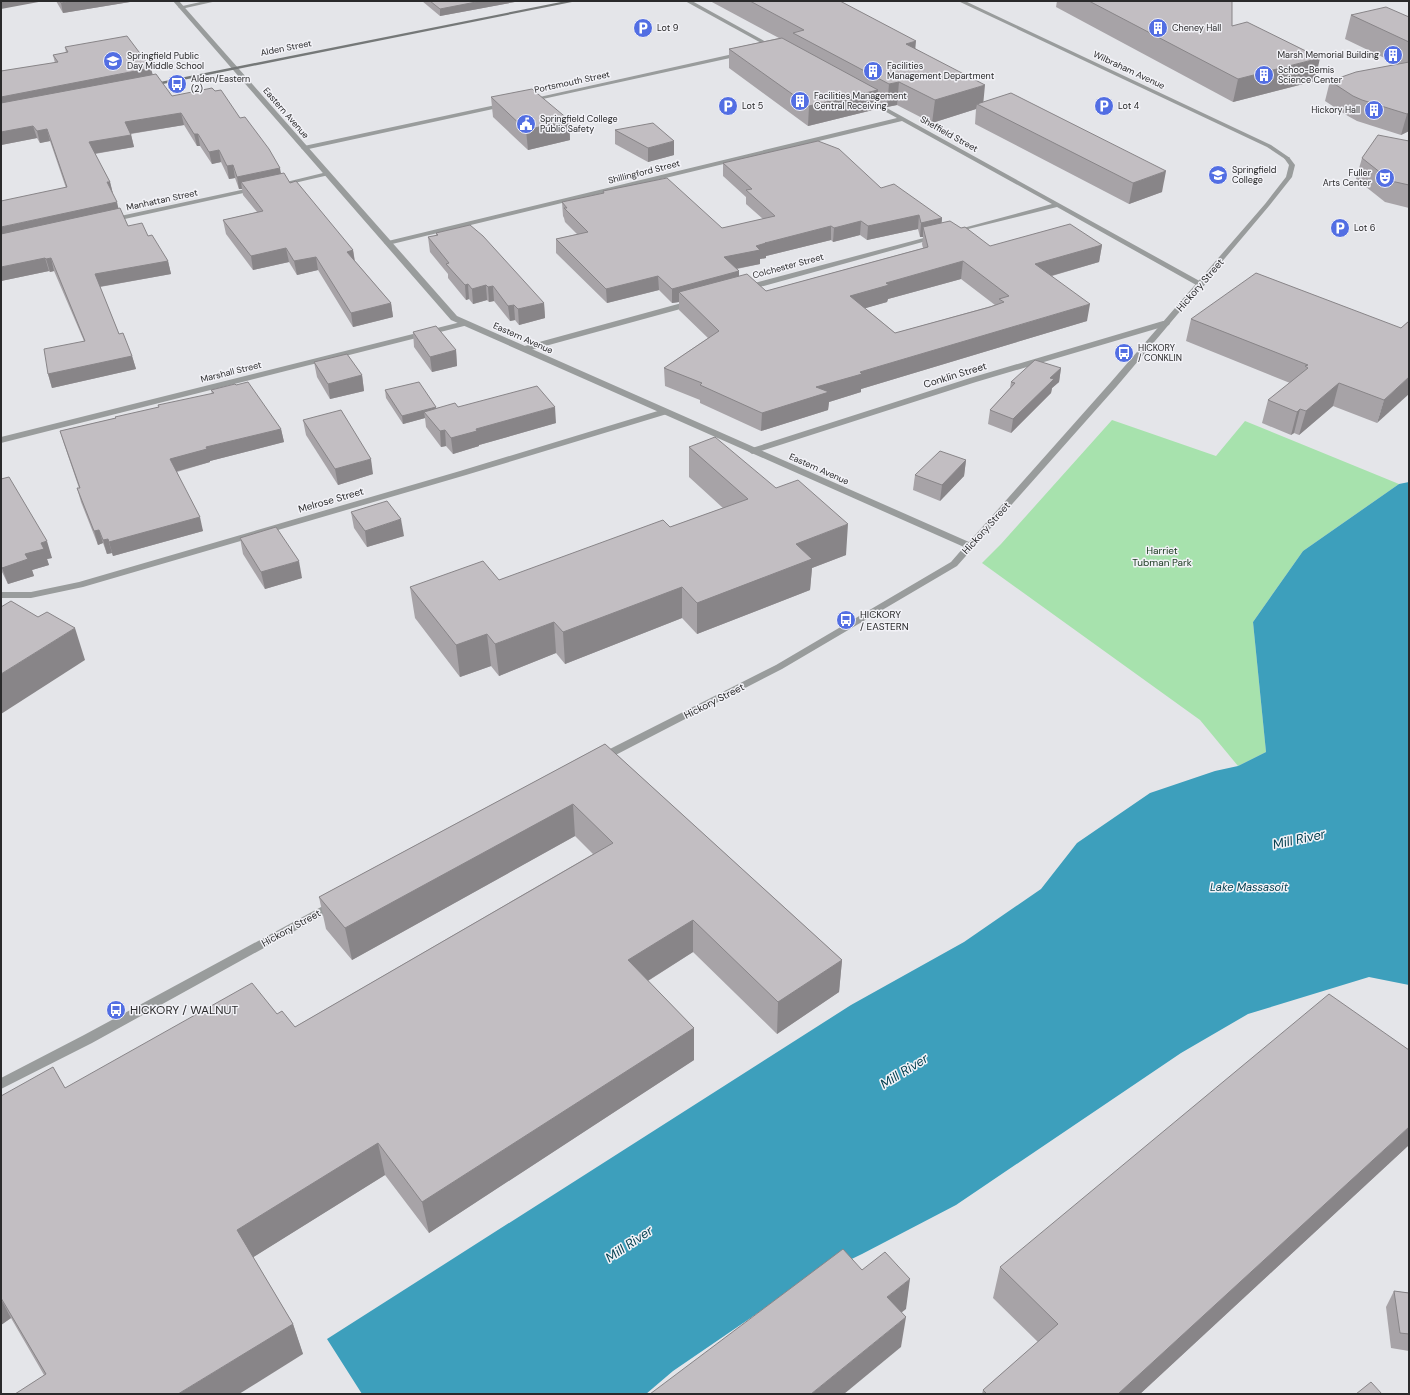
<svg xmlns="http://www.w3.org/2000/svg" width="1410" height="1395" viewBox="0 0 1410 1395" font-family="'DM Sans',sans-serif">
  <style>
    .green { fill: #a7e2ad }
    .water { fill: #3d9fbc }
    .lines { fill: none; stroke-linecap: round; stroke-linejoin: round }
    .minor { fill: #999c9c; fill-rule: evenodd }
    .tertiary { fill: #999c9c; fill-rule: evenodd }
    .secondary { fill: #757878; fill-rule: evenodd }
    .wall { fill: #a7a3a7; fill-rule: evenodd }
    .shaded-wall { fill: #888588 }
    .building { fill: #c2bec2; stroke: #888588; fill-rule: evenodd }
    .labels { text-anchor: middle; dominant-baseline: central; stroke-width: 3; stroke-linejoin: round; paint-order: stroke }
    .far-poi-label { font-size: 9px; fill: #2a2a2b; stroke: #f2f2f7; text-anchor: start }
    .far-street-label { font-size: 9px; fill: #2a2a2b; stroke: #f2f2f7 }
    .street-label { font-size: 10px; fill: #2a2a2b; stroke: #f2f2f7 }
    .park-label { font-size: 10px; fill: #16361b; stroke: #f2f2f7 }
    .poi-label { font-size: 10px; fill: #2a2a2b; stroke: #f2f2f7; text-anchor: start }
    .water-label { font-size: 11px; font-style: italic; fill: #064252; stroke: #f2f2f7 }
    .near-poi-label { font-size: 12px; fill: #2a2a2b; stroke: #f2f2f7; text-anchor: start }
    .near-water-label { font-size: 13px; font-style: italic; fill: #064252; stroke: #f2f2f7 }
  </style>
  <rect width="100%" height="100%" fill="#e4e5e9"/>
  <path class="green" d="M1112 420 1216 456 1245 421 1399 484 1303 551 1253 622 1266 752 1238 766 1200 720 982 563 1001 544Z"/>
  <path class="water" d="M1409 482V985L1369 977 1248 1014 1181 1053 956 1205 862 1254 800 1284 673 1371 646 1394H362L327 1339 851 1005 964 942 1041 889 1077 843 1150 793 1215 771 1238 766 1266 752 1253 622 1303 551 1399 484Z"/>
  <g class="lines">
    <g class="minor">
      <path d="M205 1H217L181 9 178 7Z"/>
      <path d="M685 1H692L777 48 772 49Z"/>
      <path d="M958 1H965L1271 145 1290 158 1285 159 1267 147Z"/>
      <path d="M742 52 744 53V55L529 102 526 100Z"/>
      <path d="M865 96 1205 284 1204 286H1198L1057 207 952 233V231L1052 204 902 121 388 245 384 243 388 241 897 118 863 99V97Z"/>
      <path d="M505 103 508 105 507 106 304 150 301 148 304 146Z"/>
      <path d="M327 172 330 174 329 175 277 187 274 185Z"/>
      <path d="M255 187 258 189 257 190 111 222 108 220 111 218Z"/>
      <path d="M935 235 939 237 937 238 749 290H743L742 288 743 286Z"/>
      <path d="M689 301H695L696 303 695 305 527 351H524L520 349 521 347Z"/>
      <path d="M465 321H468V325L1 443V437Z"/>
      <path d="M1163 321H1169L1170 323 1169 325 976 382 755 453 752 454 748 451 749 449 970 378Z"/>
      <path d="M661 410H664L668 412 667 414 466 475 83 587 31 598H1V592H31L79 582 460 471Z"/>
    </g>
    <g class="tertiary">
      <path d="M173 1H179L457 316 969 542 1111 382 1265 204 1286 177 1289 165 1284 158 1285 157H1289L1295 165 1292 177 1269 206 1117 386 957 566 782 669 602 762 598 761 597 758 598 755 776 665 951 562 964 547 451 320Z"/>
      <path d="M334 900 338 901 340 904 338 907 92 1043 1 1089V1078L84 1035Z"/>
    </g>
    <path class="secondary" d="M566 1H577L148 87 145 85Z"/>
  </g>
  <g class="wall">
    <path d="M56 1H136L63 13Z"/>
    <path d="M422 1H520L440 16Z"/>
    <path d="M710 1H840L915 48 983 102 1162 192 1129 204 975 124 976 109 932 123 897 105 887 107 877 102V109L808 126 729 68V49L779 38Z"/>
    <path d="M1057 1H1232V26L1315 81 1233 102 1056 7Z"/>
    <path d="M1351 15 1409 17V131L1401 135 1357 121 1348 116 1325 101 1330 81 1397 64 1345 39Z"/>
    <path d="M65 47 153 74 172 96 215 91 240 118 281 173 290 183 353 250 355 261 391 303 393 317 353 327 318 270 297 275 289 262 253 270 226 234 223 220 257 212 243 195 242 189H239L235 178 229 179 221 162 212 164 200 146H197L184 125 131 134 134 147 95 154 110 182 113 194 118 209 128 226 148 236 168 261 171 274 100 287 119 334 132 356 136 369 52 388 48 374 84 341 54 271 50 272 49 271 1 281 66 188 50 141 40 143 37 138 1 145V71L55 63 53 55 66 53Z"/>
    <path d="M491 97 569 120 570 140 528 150 493 117Z"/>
    <path d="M615 130 674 155 648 162 615 144Z"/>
    <path d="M1409 141V208L1385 202 1356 179 1362 158Z"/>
    <path d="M723 163 881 188 942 218 941 223 961 228 990 246 1102 245 1099 262 1052 276 1087 321 861 389V392L829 402 828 410 761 431 700 403V400L665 386 664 368 708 338 679 310V302L672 303 659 290 607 303 556 253V239L577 234 565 222 564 218 563 216 562 202 603 193V191L722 228 763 219 746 204V197L723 176ZM918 229 920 237H923L922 244 923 248 766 291 739 276V271L737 269 760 264V259L766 258V256L831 240 833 242 860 235 867 240ZM961 279 995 305 895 333 865 308 887 302 888 299Z"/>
    <path d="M436 233 544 303 545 318 519 325 515 320 510 321 494 301 489 302 487 300 473 304 469 299 466 300 448 278V274L430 252 428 237 436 236Z"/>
    <path d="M1191 319 1401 328 1409 321 1377 423 1333 406 1299 435 1294 433 1291 435 1262 423 1268 400 1290 383 1186 341Z"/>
    <path d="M413 332 456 350 457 366 432 372 414 347Z"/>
    <path d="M314 362 362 375 364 391 330 399 317 377Z"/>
    <path d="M1061 368 1059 382 1052 388 1051 393 1011 433 988 424 990 410 1010 388 1011 382Z"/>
    <path d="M236 385 281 429 284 442 210 461V462L177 472 203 531 113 556 112 553 107 554 103 543 98 545 81 502 77 488H79L64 444 60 431 116 418 212 394 211 390Z"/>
    <path d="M385 390 436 408 458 407 556 423 479 445V446L453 454 446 446 441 447 426 427 425 418 403 424 386 398Z"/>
    <path d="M303 420 373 474 338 485 306 435Z"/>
    <path d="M689 447 846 555 812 568 810 590 697 634 682 618 565 664 556 653 499 676 491 666 460 677 415 618 410 587 499 580 670 527 723 508 689 477Z"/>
    <path d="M966 460 964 476 940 501 913 490 915 475Z"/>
    <path d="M1 479 52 558 47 559 49 565 32 570 34 576 8 584 1 570Z"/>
    <path d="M351 512 404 536 367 547 354 528Z"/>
    <path d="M240 538 302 578 265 589 243 554Z"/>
    <path d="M605 744 842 960 839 992 777 1034 693 952 648 981 694 1028V1060L429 1233 385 1175 253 1257 293 1324 303 1354 44 1375 11 1318 1 1325V1096L65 1088 277 1014 295 1027 593 854 575 836 352 960 326 929 319 897Z"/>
    <path d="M1409 1145 1140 1394H982L983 1390 1038 1342 993 1298 1000 1267Z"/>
    <path d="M1394 1291 1409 1293V1351L1391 1348 1386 1307Z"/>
  </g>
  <g class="shaded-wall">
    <path d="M1 1H44L1 9Z"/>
    <path d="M72 1H136L63 13 61 3Z"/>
    <path d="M481 1H520L440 16V9Z"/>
    <path d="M916 41 914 63 906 44Z"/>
    <path d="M1320 58 1315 81 1233 102 1238 79Z"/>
    <path d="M151 68 154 80 1 109V97Z"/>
    <path d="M899 82 897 105 887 107 889 84Z"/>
    <path d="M985 85 983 106 977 104 976 109 932 123 935 100Z"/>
    <path d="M878 90 877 109 808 126 809 106Z"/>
    <path d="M181 113 184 125 128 134 125 122Z"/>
    <path d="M1409 113V131L1401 135 1407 114Z"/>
    <path d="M569 120 570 140 528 150 526 130Z"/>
    <path d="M33 126 37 138 1 145V132Z"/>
    <path d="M47 129 50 141 40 143 37 131Z"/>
    <path d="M194 134H198L200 146H197Z"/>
    <path d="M131 135 134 147 92 154 89 142Z"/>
    <path d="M674 141V155L648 162V148Z"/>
    <path d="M219 150 221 162 212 164 209 152Z"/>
    <path d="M233 165 235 178 229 179 227 166Z"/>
    <path d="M280 168 282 180 241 182 242 189H239L237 177Z"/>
    <path d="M1166 171 1162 192 1129 204 1133 183Z"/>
    <path d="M107 182H110L113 194Z"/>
    <path d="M117 202 120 215 1 241V227Z"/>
    <path d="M919 215 918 229 867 240 868 226Z"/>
    <path d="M942 218 941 232 923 227V237H920L921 223Z"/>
    <path d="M861 221 860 235 833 242 834 228Z"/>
    <path d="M831 226V240L766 256V258L760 259V264L724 271V257L765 243Z"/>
    <path d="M1102 245 1099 262 1033 281 1035 264Z"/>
    <path d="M286 248 289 262 253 270 251 256Z"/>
    <path d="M353 250 355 264 347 252Z"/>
    <path d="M316 257 318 270 297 275 294 261Z"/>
    <path d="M45 258 49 271 1 281V267Z"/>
    <path d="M51 258 54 271 50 272 46 259Z"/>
    <path d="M168 261 171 274 98 287 95 274Z"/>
    <path d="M963 261 961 279 888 299 887 302 849 313 850 296 886 283Z"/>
    <path d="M739 271V285L679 292V302L672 303V289Z"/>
    <path d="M658 276 659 290 607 303 606 289Z"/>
    <path d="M468 284 469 299 466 300 465 285Z"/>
    <path d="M486 285 487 300 473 304 472 289Z"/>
    <path d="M493 286 494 301 489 302 488 287Z"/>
    <path d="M391 303 393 317 353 327 351 313Z"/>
    <path d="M544 303 545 318 519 325 518 309Z"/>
    <path d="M1090 304 1087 321 861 389V392L829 402 828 410 761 431 762 413 816 387 860 372Z"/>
    <path d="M514 305 515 320 510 321 508 306Z"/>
    <path d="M456 350 457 366 432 372 430 357Z"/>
    <path d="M132 356 136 369 52 388 48 374Z"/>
    <path d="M1061 368 1059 382 1052 388 1051 393 1011 433 1013 419 1050 378Z"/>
    <path d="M362 375 364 391 330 399 328 384Z"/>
    <path d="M1409 377V394L1377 423 1384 400Z"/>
    <path d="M1339 383 1333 406 1299 435 1306 411Z"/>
    <path d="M436 407 437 415 424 412 425 418 403 424 402 416Z"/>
    <path d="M555 407 556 423 479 445V446L453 454 451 438 476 429Z"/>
    <path d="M1300 409 1294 433 1291 435 1297 412Z"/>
    <path d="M281 429 284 442 210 461V462L174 472 170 459 206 447Z"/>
    <path d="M445 430 446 446 441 447 440 431Z"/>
    <path d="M371 459 373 474 338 485 335 469Z"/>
    <path d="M966 460 964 476 940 501 942 485Z"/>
    <path d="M200 517 203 531 113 556 109 542Z"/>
    <path d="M401 519 404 536 367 547 365 531Z"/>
    <path d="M848 524 846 555 812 568 810 590 697 634V603L796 544Z"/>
    <path d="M99 530 103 543 98 545 94 531Z"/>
    <path d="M108 539 112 553 107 554 103 540Z"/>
    <path d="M47 541 52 558 47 559 49 565 32 570 34 576 8 584 2 568 25 554 41 543Z"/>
    <path d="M299 561 302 578 265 589 261 572Z"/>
    <path d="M682 587V618L565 664 563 632Z"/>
    <path d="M554 622 556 653 499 676 495 644Z"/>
    <path d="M75 628 85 660 1 714V674Z"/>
    <path d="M487 634 491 666 460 677 456 645Z"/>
    <path d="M573 804 575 836 352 960 345 928Z"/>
    <path d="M693 920V952L630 992 628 960Z"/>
    <path d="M842 960 839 992 777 1034 778 1002Z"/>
    <path d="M694 1028V1060L429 1233 422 1202Z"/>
    <path d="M1409 1127V1145L1140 1394H1118Z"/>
    <path d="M378 1143 385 1175 247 1261 237 1230Z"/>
    <path d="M910 1279 906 1309 883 1327 887 1297Z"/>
    <path d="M1 1299 11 1318 1 1325Z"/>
    <path d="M906 1317 901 1347 844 1394H811Z"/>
    <path d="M293 1324 303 1354 239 1394H178Z"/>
  </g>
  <g class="building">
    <path d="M60 1H72L61 3Z"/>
    <path d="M430 1H481L440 9Z"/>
    <path d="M750 1H840L916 41 906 44 985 85 935 100 899 82 889 84 793 33 804 30Z"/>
    <path d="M1089 1H1232V26L1247 22 1320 58 1238 79Z"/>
    <path d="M1386 7 1409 17V42L1351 15Z"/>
    <path d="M127 36 151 68 1 97V71L58 62 53 55 68 52 65 47Z"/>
    <path d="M782 38 878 90 809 106 729 49Z"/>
    <path d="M1409 62V113L1407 114 1362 100 1353 96 1330 81 1356 72Z"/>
    <path d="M156 74 172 96 212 88 215 91 221 90 240 118 245 117 269 149 280 168 237 177 233 165 227 166 219 150 209 152 198 134H194L181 113 125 122 131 135 89 142 110 182H107L117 202 1 227V201L67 187 47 129 37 131 33 126 1 132V103Z"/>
    <path d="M532 89 569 120 526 130 491 97Z"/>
    <path d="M1011 93 1166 171 1133 183 977 104Z"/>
    <path d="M653 123 674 141 648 148 615 130Z"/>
    <path d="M1378 135 1409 141V185L1391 181 1362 158Z"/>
    <path d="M818 141 839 149 881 188 894 184 942 218 921 223 919 215 868 226 861 221 834 228 831 226 765 243H766L756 246 760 250 724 257 739 271 672 289 658 276 606 289 556 239 588 232 564 208H567L562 202 604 193 603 191 667 178 722 228 775 216 746 190 752 189 723 163Z"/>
    <path d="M284 173 290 183 296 181 353 250 347 252 391 303 351 313 316 257 294 261 286 248 251 256 223 220 263 211 241 182Z"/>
    <path d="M120 208 128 226 142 223 148 236 152 235 168 261 95 274 119 334 123 333 132 356 48 374 44 349 85 341 51 258 46 259 45 258 1 267V234Z"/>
    <path d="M950 221 961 228 965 227 990 246 1070 224 1102 245 1035 264 1090 304 860 372 862 374 816 387 829 392 762 413 700 385 702 383 664 368 719 331 679 292 747 274 766 291 928 247 923 227ZM963 261 1009 296 999 299 1004 302 990 307 895 333 850 296 889 285 886 283Z"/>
    <path d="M470 225 483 236 544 303 518 309 514 305 508 306 493 286 488 287 486 285 472 289 468 284 465 285 446 264 449 263 428 237 438 235 436 233Z"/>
    <path d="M1256 273 1401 328 1409 321V377L1384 400 1339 383 1306 411 1300 409 1297 412 1268 400 1308 368 1305 366 1308 365 1191 319Z"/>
    <path d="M436 326 456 350 430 357 413 332Z"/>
    <path d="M347 354 362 375 328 384 314 362Z"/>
    <path d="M1035 360 1061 368 1050 378 1054 379 1013 419 990 410 1015 383 1011 382Z"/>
    <path d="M248 382 281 429 206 447 207 449 170 459 200 517 109 542 108 539 103 540 99 530 94 531 77 488H80L60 431 116 418 115 417 159 407 158 405 214 393 211 390 235 384 236 385Z"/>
    <path d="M419 382 436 407 402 416 385 390Z"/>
    <path d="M537 386 555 407 476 429 477 431 451 438 445 430 440 431 424 412 455 403 458 407Z"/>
    <path d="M341 410 371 459 335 469 303 420Z"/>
    <path d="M715 437 776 488 798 480 848 524 796 544 812 559 697 603 682 587 563 632 554 622 495 644 487 634 456 645 410 587 483 561 499 580 663 520 670 527 748 499 689 447Z"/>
    <path d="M940 451 966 460 942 485 915 475Z"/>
    <path d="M9 477 47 541 41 543 44 549 25 554 28 559 2 568 1 565V479Z"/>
    <path d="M387 501 401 519 365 531 351 512Z"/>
    <path d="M276 527 299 561 261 572 240 538Z"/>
    <path d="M11 601 38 617 47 612 75 628 1 674V607Z"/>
    <path d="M605 744 842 960 778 1002 693 920 628 960 694 1028 422 1202 378 1143 237 1230 293 1324 178 1394H15L46 1374 1 1298V1096L53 1067 65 1088 252 983 277 1014 282 1011 295 1027 613 843 573 804 345 928 319 897Z"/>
    <path d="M1329 994 1409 1050V1127L1118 1394H987L983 1390 1058 1324 1000 1267Z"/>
    <path d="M843 1249 862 1270 885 1252 910 1279 887 1297 906 1317 811 1394H650Z"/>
    <path d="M1394 1291 1409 1293V1334L1400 1333Z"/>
    <path d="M1371 1382 1382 1394H1356Z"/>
  </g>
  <defs>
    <symbol id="parking-disc" viewBox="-11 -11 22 22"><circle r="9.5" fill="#526ee3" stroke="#f2f2f7"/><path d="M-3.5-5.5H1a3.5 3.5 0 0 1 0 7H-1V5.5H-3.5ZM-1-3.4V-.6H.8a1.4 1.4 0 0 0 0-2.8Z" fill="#fff"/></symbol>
    <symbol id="building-disc" viewBox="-11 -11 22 22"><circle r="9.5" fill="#526ee3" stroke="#f2f2f7"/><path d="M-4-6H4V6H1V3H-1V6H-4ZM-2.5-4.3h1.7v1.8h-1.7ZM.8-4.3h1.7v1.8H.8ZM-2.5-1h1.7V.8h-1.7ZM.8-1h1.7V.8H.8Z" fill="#fff"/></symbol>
    <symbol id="school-disc" viewBox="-11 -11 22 22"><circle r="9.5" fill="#526ee3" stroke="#f2f2f7"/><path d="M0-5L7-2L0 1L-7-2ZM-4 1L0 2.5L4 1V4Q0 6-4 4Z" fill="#fff"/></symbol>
    <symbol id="bus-disc" viewBox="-11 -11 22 22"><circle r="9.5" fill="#526ee3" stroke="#f2f2f7"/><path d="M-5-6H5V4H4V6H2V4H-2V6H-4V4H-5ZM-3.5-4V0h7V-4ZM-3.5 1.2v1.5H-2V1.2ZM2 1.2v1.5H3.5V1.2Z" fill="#fff"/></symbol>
    <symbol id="civic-disc" viewBox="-11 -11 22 22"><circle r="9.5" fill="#526ee3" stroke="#f2f2f7"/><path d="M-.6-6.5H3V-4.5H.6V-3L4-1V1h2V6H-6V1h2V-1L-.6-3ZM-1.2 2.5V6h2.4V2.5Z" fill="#fff"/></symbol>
    <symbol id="university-disc" viewBox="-11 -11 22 22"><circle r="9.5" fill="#526ee3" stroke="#f2f2f7"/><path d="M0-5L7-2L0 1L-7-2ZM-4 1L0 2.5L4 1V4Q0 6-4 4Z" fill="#fff"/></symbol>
    <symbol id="theatre-disc" viewBox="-11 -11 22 22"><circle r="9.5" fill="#526ee3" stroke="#f2f2f7"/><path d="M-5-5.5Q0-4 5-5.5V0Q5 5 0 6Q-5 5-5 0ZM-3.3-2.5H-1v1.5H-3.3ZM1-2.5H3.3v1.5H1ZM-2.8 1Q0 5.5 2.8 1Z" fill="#fff"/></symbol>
  </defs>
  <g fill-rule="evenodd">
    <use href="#parking-disc" x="632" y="17" width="22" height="22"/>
    <use href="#building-disc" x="1147" y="17" width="22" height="22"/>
    <use href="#building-disc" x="1382" y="44" width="22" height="22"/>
    <use href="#school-disc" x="102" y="50" width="22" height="22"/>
    <use href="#building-disc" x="862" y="60" width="22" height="22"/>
    <use href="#building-disc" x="1253" y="64" width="22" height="22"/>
    <use href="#bus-disc" x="166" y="73" width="22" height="22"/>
    <use href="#building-disc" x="789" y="90" width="22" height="22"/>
    <use href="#parking-disc" x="717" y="95" width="22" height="22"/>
    <use href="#parking-disc" x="1093" y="95" width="22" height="22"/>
    <use href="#building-disc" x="1363" y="99" width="22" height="22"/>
    <use href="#civic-disc" x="515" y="113" width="22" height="22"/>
    <use href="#university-disc" x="1207" y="164" width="22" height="22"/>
    <use href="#theatre-disc" x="1374" y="167" width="22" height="22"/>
    <use href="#parking-disc" x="1329" y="217" width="22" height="22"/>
    <use href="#bus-disc" x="1113" y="342" width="22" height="22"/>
    <use href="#bus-disc" x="835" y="609" width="22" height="22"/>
    <use href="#bus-disc" x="105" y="999" width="22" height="22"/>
  </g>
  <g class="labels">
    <g class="far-poi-label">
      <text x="657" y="28">Lot 9</text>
      <text x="1172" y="28">Cheney Hall</text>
      <text x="1379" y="55" text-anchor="end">Marsh Memorial Building</text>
      <text x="127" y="56">Springfield Public<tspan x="127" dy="10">Day Middle School</tspan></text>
      <text x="887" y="66">Facilities<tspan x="887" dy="10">Management Department</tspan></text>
      <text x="1278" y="70">Schoo-Bemis<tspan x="1278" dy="10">Science Center</tspan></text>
      <text x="191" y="79">Alden/Eastern<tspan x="191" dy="10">(2)</tspan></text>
      <text x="814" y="96">Facilities Management<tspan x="814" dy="10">Central Receiving</tspan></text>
      <text x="742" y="106">Lot 5</text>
      <text x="1118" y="106">Lot 4</text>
      <text x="1360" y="110" text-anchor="end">Hickory Hall</text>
      <text x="540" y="119">Springfield College<tspan x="540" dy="10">Public Safety</tspan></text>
      <text x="1232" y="170">Springfield<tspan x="1232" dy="10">College</tspan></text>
      <text x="1371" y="173" text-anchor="end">Fuller<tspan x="1371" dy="10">Arts Center</tspan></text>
      <text x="1354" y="228">Lot 6</text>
      <text x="1138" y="348">HICKORY<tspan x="1138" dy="10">/ CONKLIN</tspan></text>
    </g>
    <g class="far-street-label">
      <text transform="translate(286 48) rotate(-11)">Alden Street</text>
      <text transform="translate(1129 70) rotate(25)">Wilbraham Avenue</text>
      <text transform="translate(572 82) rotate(-12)">Portsmouth Street</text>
      <text transform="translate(286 113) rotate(49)">Eastern Avenue</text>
      <text transform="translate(949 134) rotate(29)">Sheffield Street</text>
      <text transform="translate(644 172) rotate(-14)">Shillingford Street</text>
      <text transform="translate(162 200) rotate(-12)">Manhattan Street</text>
      <text transform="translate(788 266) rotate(-15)">Colchester Street</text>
      <text transform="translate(523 338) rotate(24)">Eastern Avenue</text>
      <text transform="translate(231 372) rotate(-14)">Marshall Street</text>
      <text transform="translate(819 469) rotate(24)">Eastern Avenue</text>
    </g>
    <g class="street-label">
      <text transform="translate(1200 285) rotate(-49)">Hickory Street</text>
      <text transform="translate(955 375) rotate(-17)">Conklin Street</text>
      <text transform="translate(331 500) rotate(-16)">Melrose Street</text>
      <text transform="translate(986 528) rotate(-48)">Hickory Street</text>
      <text transform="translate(714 701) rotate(-27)">Hickory Street</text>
      <text transform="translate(291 928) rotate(-29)">Hickory Street</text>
    </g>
    <g class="park-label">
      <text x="1162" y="550">Harriet<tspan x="1162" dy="12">Tubman Park</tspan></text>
    </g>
    <g class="poi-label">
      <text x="860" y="614">HICKORY<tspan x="860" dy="12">/ EASTERN</tspan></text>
    </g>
    <g class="water-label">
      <text x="1249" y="887">Lake Massasoit</text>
    </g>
    <g class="near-poi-label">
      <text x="130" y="1010">HICKORY / WALNUT</text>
    </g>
    <g class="near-water-label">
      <text transform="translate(1299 839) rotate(-12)">Mill River</text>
      <text transform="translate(904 1071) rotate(-32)">Mill River</text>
      <text transform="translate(629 1244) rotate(-34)">Mill River</text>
    </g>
  </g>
  <rect width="1410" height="1395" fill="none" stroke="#2a2a2b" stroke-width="4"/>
</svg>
